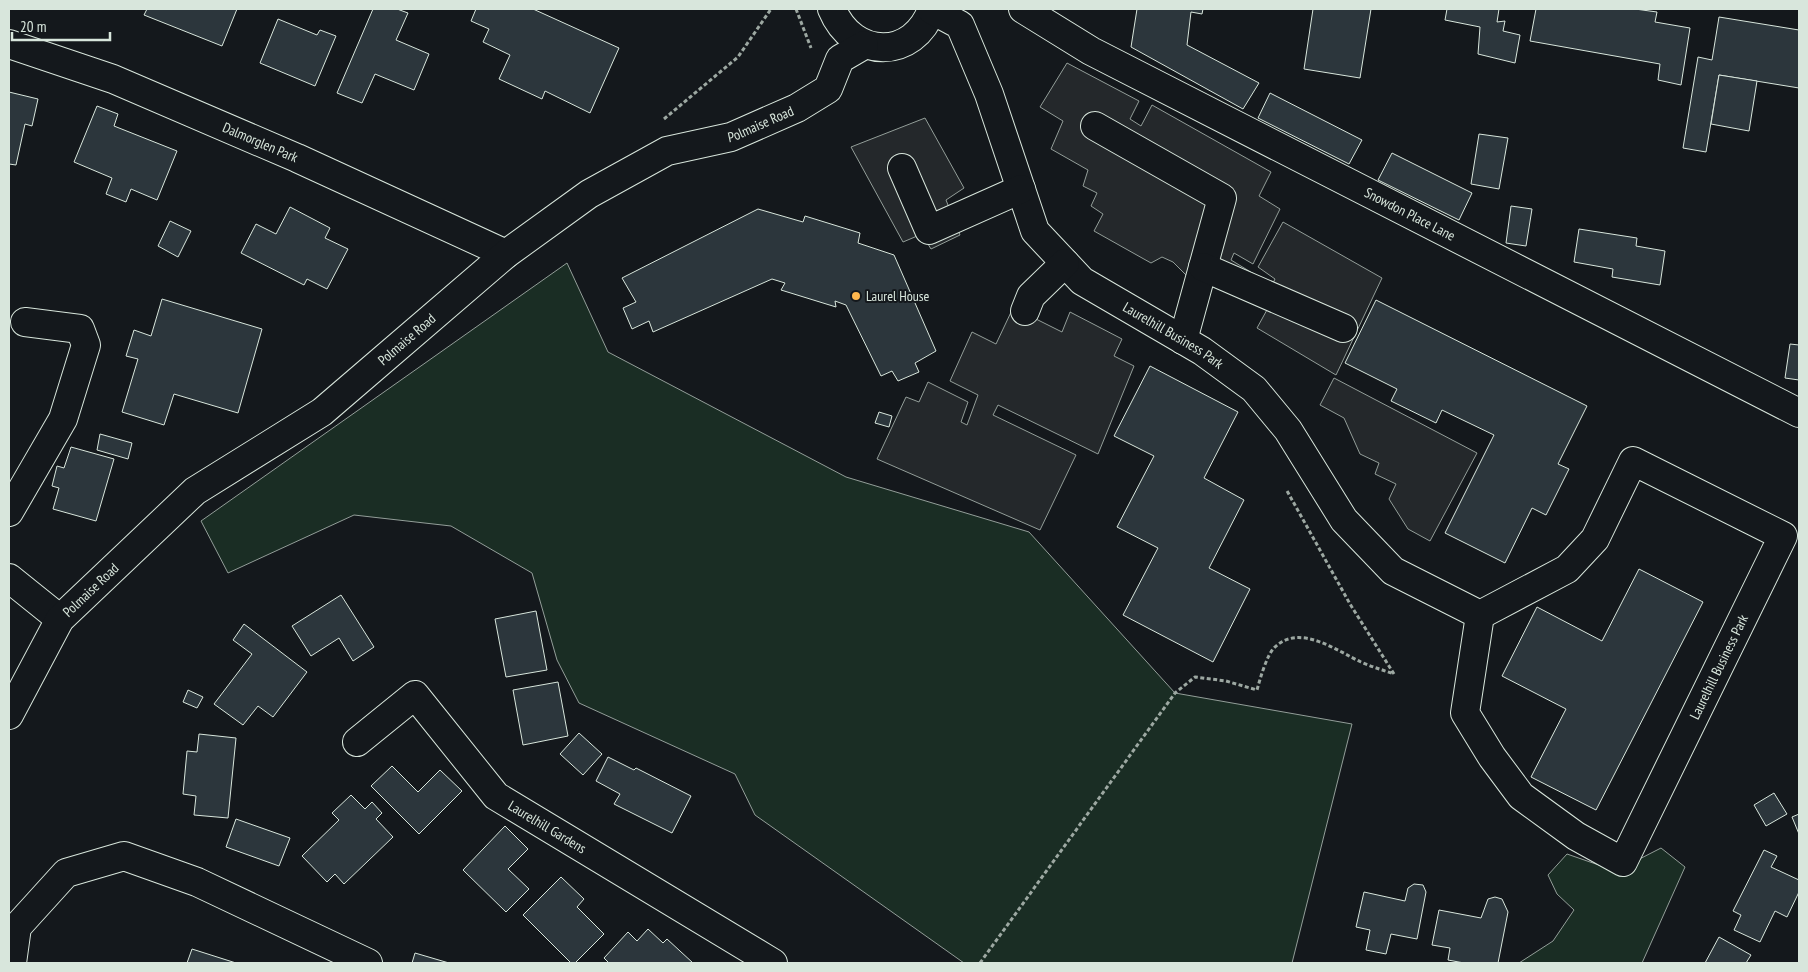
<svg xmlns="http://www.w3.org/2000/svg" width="1808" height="972" viewBox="0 0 1808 972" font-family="'PT Sans Narrow',sans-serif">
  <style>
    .green { fill: #1a2d24; stroke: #939e99 }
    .parking { fill: #24282b; stroke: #939e99 }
    .building { fill: #2c363c; stroke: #d8e6dc }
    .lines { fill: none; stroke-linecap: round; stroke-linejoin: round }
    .minor-casing { stroke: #d8e6dc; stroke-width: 30 }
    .path { stroke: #9da8a2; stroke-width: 3; stroke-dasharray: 4 2.5; stroke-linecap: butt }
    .minor { stroke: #14181c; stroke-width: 28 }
    .poi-dot { fill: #ffb74d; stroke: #14181c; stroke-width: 2 }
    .labels { text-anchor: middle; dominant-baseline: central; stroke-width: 4; stroke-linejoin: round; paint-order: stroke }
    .street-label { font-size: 14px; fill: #d8e6dc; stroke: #14181c }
    .poi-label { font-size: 14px; fill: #d8e6dc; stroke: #14181c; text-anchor: start }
  </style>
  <rect width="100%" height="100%" fill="#14181c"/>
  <g class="green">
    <path d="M567 263 608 352 846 477 1029 532 1175 693 1352 724 1292 963H964L755 815 735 774 579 703 557 660 532 573 451 526 354 515 228 573 201 521Z"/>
    <path d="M1661 848 1685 867 1642 963H1519L1553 941 1574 910 1557 894 1548 875 1567 854 1616 871Z"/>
  </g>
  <g class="parking">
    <path d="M1067 63 1139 101 1130 119 1141 126 1152 105 1271 172 1259 196 1280 209 1253 264 1234 253 1231 260 1272 285 1275 279 1258 267 1283 222 1382 278 1336 375 1257 328 1268 308 1187 276 1173 262 1162 257 1151 263 1094 231 1103 214 1091 206 1097 193 1083 186 1088 170 1051 149 1063 121 1040 107Z"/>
    <path d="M925 118 964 188 946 200 960 235 931 249 922 234 903 242 851 147Z"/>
    <path d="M1021 291 1043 303 1036 319 1062 332 1070 312 1122 339 1114 356 1134 366 1098 454 998 405 993 415 1076 455 1040 530 877 459 906 397 919 402 928 382 968 402 961 422 967 425 978 395 950 381 972 332 996 344Z"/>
    <path d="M1334 378 1477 453 1430 541 1408 529 1389 499 1396 484 1375 474 1379 463 1360 454 1344 418 1320 405Z"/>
  </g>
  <g class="building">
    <path d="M147 9H237L222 46 144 15Z"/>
    <path d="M373 9H397L408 13 396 40 429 54 414 90 375 74 362 103 337 93Z"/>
    <path d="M476 9H533L619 48 590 113 545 91 542 99 499 79 510 55 483 42 489 29 471 21Z"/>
    <path d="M1137 9H1203L1202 14 1191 12 1187 45 1259 83 1243 109 1131 47Z"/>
    <path d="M1313 9H1371L1360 78 1304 69Z"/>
    <path d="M1447 9H1499L1497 22 1505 21 1503 31 1520 35 1515 63 1478 54 1480 27 1445 20Z"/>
    <path d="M1536 9H1635L1657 12 1655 22 1690 28 1681 85 1658 80 1660 64 1530 41Z"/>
    <path d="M1719 17 1799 30V88L1719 75 1706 152 1683 148 1698 57 1712 60Z"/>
    <path d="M278 19 317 35 320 30 336 36 315 86 260 63Z"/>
    <path d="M1719 75 1757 81 1749 131 1711 124Z"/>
    <path d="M9 92 38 99 32 126 25 124 16 165 9 164Z"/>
    <path d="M1270 93 1362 140 1349 164 1258 118Z"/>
    <path d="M97 106 118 114 114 126 177 151 157 200 131 189 126 202 106 194 112 178 74 162Z"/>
    <path d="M1479 134 1508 138 1499 189 1471 184Z"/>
    <path d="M1392 153 1472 193 1459 220 1378 180Z"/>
    <path d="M1511 206 1532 209 1526 246 1506 243Z"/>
    <path d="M290 207 330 228 325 238 348 249 327 289 307 279 304 285 241 253 256 224 276 234Z"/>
    <path d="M758 209 803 222 805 216 860 233 858 243 894 255 936 351 915 363 919 372 898 381 892 371 881 376 846 305 835 301 836 307 781 290 785 283 772 279 653 332 649 321 632 329 623 308 636 302 622 278Z"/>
    <path d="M170 221 191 231 178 257 158 246Z"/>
    <path d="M1579 229 1637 238 1636 246 1665 251 1660 285 1612 277 1613 269 1574 262Z"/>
    <path d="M162 299 262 329 238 413 174 394 164 425 122 412 138 359 126 356 134 330 151 336Z"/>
    <path d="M1376 300 1587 406 1558 464 1569 469 1546 515 1532 508 1505 563 1445 533 1494 435 1442 410 1436 423 1391 401 1397 389 1345 363Z"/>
    <path d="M1790 344 1799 345V380L1785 378Z"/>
    <path d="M1150 366 1238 412 1204 478 1244 500 1209 568 1250 589 1213 662 1123 615 1158 548 1117 527 1154 456 1114 436Z"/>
    <path d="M879 412 892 416 889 427 875 423Z"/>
    <path d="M100 434 132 443 128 459 97 450Z"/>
    <path d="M71 447 114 459 96 521 53 509 59 488 52 486 57 466 64 468Z"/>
    <path d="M1639 569 1703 602 1596 810 1531 777 1566 709 1502 676 1537 607 1602 641Z"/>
    <path d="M341 595 374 647 353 661 339 638 311 656 292 626Z"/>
    <path d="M536 611 547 670 506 677 495 619Z"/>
    <path d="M244 624 307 672 273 717 258 706 243 725 214 704 252 654 233 640Z"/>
    <path d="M558 682 568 736 523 745 513 690Z"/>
    <path d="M188 690 203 697 197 708 183 702Z"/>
    <path d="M579 733 602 754 583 775 560 754Z"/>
    <path d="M199 734 236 738 228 818 194 815 196 796 183 794 187 751 197 752Z"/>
    <path d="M608 757 634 770 636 768 691 796 672 833 614 804 620 794 596 781Z"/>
    <path d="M392 766 418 792 440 770 462 791 419 834 371 786Z"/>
    <path d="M1774 793 1787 814 1766 826 1754 805Z"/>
    <path d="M351 795 365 809 372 802 382 813 376 819 393 837 344 884 335 874 327 882 302 856 339 820 332 813Z"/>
    <path d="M1799 814V834L1792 817Z"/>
    <path d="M236 819 290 838 279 866 226 847Z"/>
    <path d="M505 826 528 849 508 869 529 889 506 912 463 870Z"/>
    <path d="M1764 850 1777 856 1771 867 1799 880V892L1787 917 1775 911 1760 942 1734 930 1741 915 1733 911Z"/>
    <path d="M561 877 584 899 577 907 604 934 575 963H571L523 915Z"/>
    <path d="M1414 884 1423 885 1426 892 1417 939 1391 934 1386 954 1366 950 1370 930 1356 927 1364 892 1405 901 1408 888Z"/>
    <path d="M1495 897 1502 899 1508 912 1498 963H1464L1448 960 1450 948 1432 945 1439 910 1481 918 1488 899Z"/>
    <path d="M648 929 663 943 667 939 693 963H609L604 958 628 932 637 941Z"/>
    <path d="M1719 937 1751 955 1746 963H1705Z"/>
    <path d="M192 949 236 963H187Z"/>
    <path d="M415 953 449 963H412Z"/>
  </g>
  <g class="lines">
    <defs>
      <g id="minor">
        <path d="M832 9C853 60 914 60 932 9"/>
        <path id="s1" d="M1023 9 1091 51 1799 413"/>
        <path id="s2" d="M932 10 960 25 989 94 1035 231 1082 281 1202 351 1254 389 1288 430 1344 520 1393 571 1480 615 1465 713 1492 757 1521 796 1576 836 1623 862 1783 536 1633 461 1595 539 1567 569 1480 615"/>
        <path id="s3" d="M9 44 113 79 297 158 506 254"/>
        <path d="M1095 126 1222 198 1183 340"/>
        <path d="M902 168 929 230 1021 189"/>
        <path d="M1203 267 1343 328"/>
        <path d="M1025 311 1031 296 1065 263"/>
        <path d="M9 512 63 419 86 345 80 329 25 322"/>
        <path d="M9 578 60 619"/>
        <path id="s4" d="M9 715 60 619 195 491 322 412 506 254 589 194 667 151 731 137 797 108 828 89 840 59 864 45"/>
        <path id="s5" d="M357 742 415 695 496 796 773 963"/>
        <path d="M12 963 17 927 66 873 124 856 197 882 368 963"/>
      </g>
    </defs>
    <use href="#minor" class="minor-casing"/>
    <g class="path">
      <path d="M796 9 811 48"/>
      <path d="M664 119 738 57 771 9"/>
      <path d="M980 963 1175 693 1195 677 1226 681 1257 690C1260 679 1267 654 1275 647 1300 623 1337 651 1361 662 1372 667 1383 670 1394 674L1350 604 1286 489"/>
    </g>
    <use href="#minor" class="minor"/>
  </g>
  <circle class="poi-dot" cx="856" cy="296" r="5"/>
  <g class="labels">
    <g class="street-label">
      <text stroke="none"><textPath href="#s4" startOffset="976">Polmaise Road</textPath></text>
      <text stroke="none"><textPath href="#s3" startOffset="270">Dalmorglen Park</textPath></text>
      <text stroke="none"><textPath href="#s1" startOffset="438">Snowdon Place Lane</textPath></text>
      <text stroke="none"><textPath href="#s2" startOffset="426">Laurelhill Business Park</textPath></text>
      <text stroke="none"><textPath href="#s4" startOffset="556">Polmaise Road</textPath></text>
      <text stroke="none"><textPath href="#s4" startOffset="151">Polmaise Road</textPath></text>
      <text stroke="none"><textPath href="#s2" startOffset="1389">Laurelhill Business Park</textPath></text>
      <text stroke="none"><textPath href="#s5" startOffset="264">Laurelhill Gardens</textPath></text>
    </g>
    <g class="poi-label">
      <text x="866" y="296">Laurel House</text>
    </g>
  </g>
  <rect width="1808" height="972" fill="none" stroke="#d8e6dc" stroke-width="20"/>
  <path d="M12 32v8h98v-8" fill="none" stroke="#d8e6dc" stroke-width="2.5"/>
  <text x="20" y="32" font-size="15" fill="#d8e6dc" stroke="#14181c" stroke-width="4" paint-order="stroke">20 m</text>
</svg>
